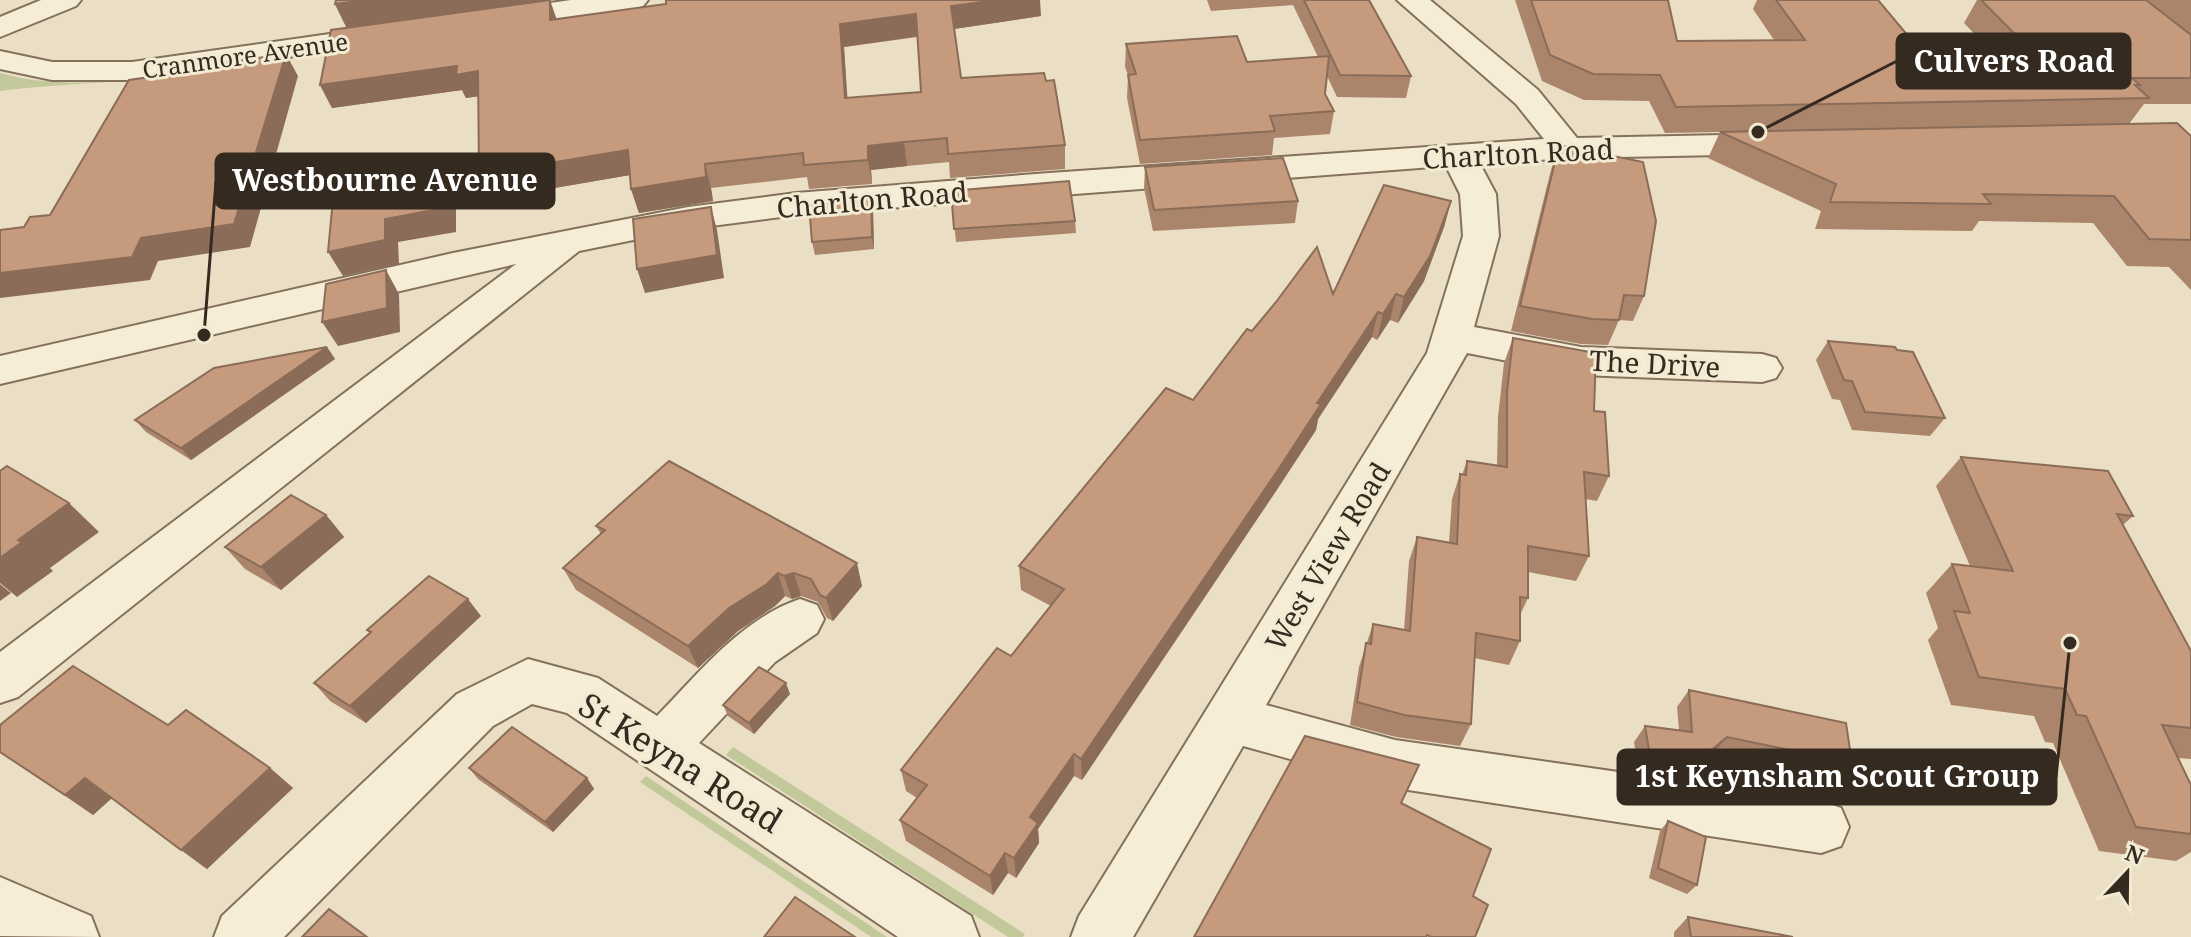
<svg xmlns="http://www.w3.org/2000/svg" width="2191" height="937" viewBox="0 0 2191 937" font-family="'Noto Serif',serif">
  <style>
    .green { fill: #c2c899 }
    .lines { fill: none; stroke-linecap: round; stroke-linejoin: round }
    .minor-casing { stroke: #84715c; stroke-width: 4 }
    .minor { fill: #f6edd7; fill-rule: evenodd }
    .wall { fill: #aa856c; fill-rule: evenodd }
    .shaded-wall { fill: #8b6c58 }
    .building { fill: #c69b7d; stroke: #8b6c58; stroke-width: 2; fill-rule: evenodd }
    .labels { text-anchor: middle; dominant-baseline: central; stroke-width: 6; stroke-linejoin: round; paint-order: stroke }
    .far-street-label { font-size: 24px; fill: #352a1f; stroke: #f2ead3 }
    .street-label { font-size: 28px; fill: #352a1f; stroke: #f2ead3 }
    .near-street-label { font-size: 34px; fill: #352a1f; stroke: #f2ead3 }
    .leader { fill: none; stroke: #352a1f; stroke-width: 3 }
    .callout-dot { fill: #352a1f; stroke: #f2ead3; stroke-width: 3 }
    .callout { fill: #352a1f; stroke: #352a1f; stroke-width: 3 }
    .callout-label { font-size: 30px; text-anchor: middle; font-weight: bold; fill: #fff }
  </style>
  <rect width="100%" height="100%" fill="#eadfc4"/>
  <g class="green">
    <path d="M0 73C60 90 125 80 186 75 124 83 62 83 0 91Z"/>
    <path d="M733 747 1025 934 1023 937H1008L726 755Z"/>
    <path d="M646 776 887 937H871L640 782Z"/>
  </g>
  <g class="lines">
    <defs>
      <g id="minor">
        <path d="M41 0H81L76 6 0 37V17Z"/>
        <path d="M571 0H648L643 6 633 9 493 29 482 26 478 20 482 14 493 11Z"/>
        <path d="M1397 0H1430L1538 90 1577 138 1774 134 1786 137 1791 144 1786 151 1774 154 1568 158 1480 164 1496 194 1499 236 1474 327 1581 347 1762 354 1776 358 1782 368 1776 378 1762 382 1581 375 1467 353 1266 705 1395 740 1821 801 1841 808 1849 827 1841 846 1821 853 1395 788 1243 746 1133 937H1071L1079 916 1427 353 1463 236 1460 194 1446 166 796 215 688 229 579 251 18 697 0 703V652L516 264 0 384V356L453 253 688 207 796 193 1049 173 1544 139 1516 104Z"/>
        <path d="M386 26 397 29 401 35 397 41 132 80H52L0 69V51L52 62H132Z"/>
        <path d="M800 599 817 605 824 619 817 633 775 662 699 743 971 916 979 937H898L567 713 532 704 493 726 284 937H214L222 916 457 694 528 659 598 678 657 716C700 672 741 619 800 599Z"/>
        <path d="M0 877 91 916 99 937 0 936Z"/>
      </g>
    </defs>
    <use href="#minor" class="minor-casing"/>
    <use href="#minor" class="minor"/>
  </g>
  <g class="wall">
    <path d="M1207 0H1369L1411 76 1406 98 1337 97 1327 76 1325 94 1334 111 1330 134 1274 138 1272 155 1140 164 1127 98 1128 75 1125 67 1126 44 1247 62 1318 57 1293 5 1211 11Z"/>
    <path d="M1515 0H1668L1677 41 1774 40 1753 9 1757 0H1878L1914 43 1982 42 1964 23 1977 0H2191V104H2144L2129 124 2191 136V290L2169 267 2127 266 2093 223 1979 221 1972 231 1815 229 1821 211 1708 158 1720 132 1665 133 1649 101 1584 100 1542 81Z"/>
    <path d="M335 4 556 19 1041 16 954 29 961 78 1065 145V169L950 178 949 162 907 166 871 170 872 184 809 189 807 177 711 188 713 201 639 213 631 189 630 175 490 199 478 96 466 98 462 90 332 108 320 85 347 28ZM918 37 921 92 847 98 844 47Z"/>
    <path d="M1559 145 1644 296 1633 321 1619 320 1608 345 1581 344 1511 331 1551 170Z"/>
    <path d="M1145 167 1298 201 1295 223 1153 231 1144 188Z"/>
    <path d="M951 191 1075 221 1076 233 956 242Z"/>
    <path d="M871 198 873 211 874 249 815 255 812 242Z"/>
    <path d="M1451 201 1444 227 1424 281 1398 323 1390 320 1377 340 1372 337 1318 419 1316 430 1274 494 1082 780 1074 776 1038 829 1039 843 1016 878 1008 873 993 895 906 841 900 820 917 798 906 791 901 770 1011 656 1051 606 1021 590 1019 566 1193 400 1252 331 1333 294Z"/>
    <path d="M1513 338 1594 411 1609 476 1597 501 1585 499 1589 556 1576 581 1528 572V598L1520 615V641L1509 665 1474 658 1471 724 1460 746 1396 737 1350 725 1359 667 1373 624 1404 630 1409 561 1417 537 1449 543 1452 499 1460 474 1462 475 1467 461 1497 466 1498 417 1504 363Z"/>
    <path d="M1828 341 1945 418 1930 436 1852 430 1840 400 1832 399 1816 360Z"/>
    <path d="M327 347 335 359 191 460 146 432 135 420Z"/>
    <path d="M1961 457 2133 516 2123 525 2191 651V759L2178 758 2191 785V852L2176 861 2099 851 2053 743 2045 742 2034 716 1951 705 1928 640 1938 628 1926 593 1952 564 1970 566 1936 486Z"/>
    <path d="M326 515 344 537 281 590 245 569 225 547Z"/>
    <path d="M596 526 862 586 833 621 827 618 818 602 801 596 792 599 785 596 775 606 738 631 698 668 576 590 563 568 601 534Z"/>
    <path d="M481 616 366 723 330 701 314 683 370 633 367 630Z"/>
    <path d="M1689 690 1852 763 1836 779 1714 753 1684 778 1639 772 1634 742 1645 726 1679 730 1677 707Z"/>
    <path d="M790 694 754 734 728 716 723 705Z"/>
    <path d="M168 725 270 768 293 788 207 869 112 798 93 815 0 752Z"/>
    <path d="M469 768 587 778 594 789 553 832 478 779Z"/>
    <path d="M1668 821 1697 885 1687 894 1649 878 1660 831Z"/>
    <path d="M1688 917 1793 937H1674V932Z"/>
  </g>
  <g class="shaded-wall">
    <path d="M367 0H550L347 29 335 4Z"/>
    <path d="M550 0 558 23 550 20Z"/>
    <path d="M997 0H1040L1041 16 954 29 951 6Z"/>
    <path d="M916 14 919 36 844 47 849 121 845 98 840 24Z"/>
    <path d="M286 54 298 76 250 247 158 261 150 280 0 298V273L141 238Z"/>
    <path d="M457 66 478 71 488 95 466 98 462 90 332 108 320 85Z"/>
    <path d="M904 142 907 166 871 170 872 184 868 160V146Z"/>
    <path d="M628 150 636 174 490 199 479 175Z"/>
    <path d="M445 158 456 181V232L398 242 399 264 343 276 328 252 385 219Z"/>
    <path d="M705 164 711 188 713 201 639 213 631 189Z"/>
    <path d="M871 198 873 211 874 249 872 237Z"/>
    <path d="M1451 201 1444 227 1424 281 1398 323 1404 297Z"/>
    <path d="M711 207 717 230 724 278 645 293 637 269Z"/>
    <path d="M386 270 399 294 400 332 338 346 322 322Z"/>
    <path d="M1396 294 1390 320 1377 340 1383 314Z"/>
    <path d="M1378 312 1372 337 1318 419 1316 430 1274 494 1082 780 1081 759Z"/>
    <path d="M327 347 335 359 191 460 181 448Z"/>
    <path d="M69 503 99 532 50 568 53 571 17 597 0 583V558L18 540Z"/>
    <path d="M326 515 344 537 281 590 261 567Z"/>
    <path d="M857 563 862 586 833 621 826 598Z"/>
    <path d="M778 573 785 596 775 606 738 631 698 668 688 646 729 608Z"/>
    <path d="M794 573 801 596 792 599 784 576Z"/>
    <path d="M0 584 11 593 0 601Z"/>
    <path d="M468 599 481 616 366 723 350 706Z"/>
    <path d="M786 683 790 694 754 734 749 723Z"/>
    <path d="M1727 737 1714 753 1684 778 1697 762Z"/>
    <path d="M1074 754V776L1038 829 1039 843 1016 878 1014 858 1030 817Z"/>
    <path d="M270 768 293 788 207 869 181 850Z"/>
    <path d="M85 778 112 798 93 815 65 795Z"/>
    <path d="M587 778 594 789 553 832 545 822Z"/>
    <path d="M1005 853 1008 873 993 895 990 876Z"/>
  </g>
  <g class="building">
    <path d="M336 0H367L335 4Z"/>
    <path d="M550 0V20L666 4V0H997L951 6 961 78 1044 73 1046 81 1054 80 1065 145 948 154 947 138 904 142 868 146V160L804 165 803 153 705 164 706 177 631 189 628 150 479 175 478 71 456 75 457 66 320 85 331 30ZM916 14 921 92 845 98 840 24Z"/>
    <path d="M1304 0H1369L1411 76 1340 75Z"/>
    <path d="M1531 0H1668L1677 41 1805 40 1776 0H1878L1914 43 2023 42 1981 0H2146L2191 35V78H2132L2140 85H2135L2149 98 1676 107 1660 75 1593 74 1550 55Z"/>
    <path d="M1237 36 1247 62 1329 56 1325 94 1334 111 1270 116 1275 131 1140 140 1128 75 1136 74 1126 44Z"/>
    <path d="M286 54 234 224 141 238 132 257 0 273V230L24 227 30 217 50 215 129 80 185 72 186 68Z"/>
    <path d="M2177 123 2191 136V240L2149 239 2114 196 1983 194 1991 204 1830 202 1836 184 1720 132Z"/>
    <path d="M1559 145 1643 162 1656 221 1644 296 1624 295 1619 320 1592 319 1520 306Z"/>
    <path d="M445 158 444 208 385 219V240L328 252 335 178Z"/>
    <path d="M1283 158 1298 201 1154 210 1145 167Z"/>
    <path d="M1069 181 1075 221 954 229 951 191Z"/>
    <path d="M1384 185 1451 201 1430 256 1404 297 1396 294 1383 314 1378 312 1317 403 1321 404 1278 470 1081 759 1074 754 1030 817 1038 823 1014 858 1005 853 990 876 900 820 927 785 901 770 997 648 1011 656 1064 589 1019 566 1166 388 1193 400 1247 329 1252 331 1276 302 1317 247 1333 294Z"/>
    <path d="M871 198 872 237 812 242 809 205Z"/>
    <path d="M711 207 717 255 637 269 633 219Z"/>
    <path d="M386 270 387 308 322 322 326 284Z"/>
    <path d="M1513 338 1596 353 1594 411 1605 412 1609 476 1584 472 1589 556 1528 546V598L1520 597V641L1476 633 1471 724 1404 715 1357 702 1366 643 1371 644 1373 624 1410 631 1417 537 1457 544 1460 474 1466 475 1467 461 1507 467V392Z"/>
    <path d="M1828 341 1895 347 1897 350 1913 352 1945 418 1865 412 1852 381 1844 380Z"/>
    <path d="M327 347 181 448 135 420 214 368Z"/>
    <path d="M1961 457 2108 471 2133 516 2117 514 2191 651V728L2162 725 2191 785V834L2136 827 2086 716 2077 715 2065 689 1979 677 1954 611 1970 613 1952 564 2013 571Z"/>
    <path d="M669 461 857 563 826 598 820 595 811 579 794 573 784 576 778 573 767 584 729 608 688 646 563 568 605 530 596 526Z"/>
    <path d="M7 466 69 503 18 540 22 542 0 558V471Z"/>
    <path d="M291 495 326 515 261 567 225 547Z"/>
    <path d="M429 576 468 599 350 706 314 683 371 632 367 630Z"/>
    <path d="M73 666 168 725 186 710 270 768 181 850 85 778 65 795 0 752V725Z"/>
    <path d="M759 667 786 683 749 723 723 705Z"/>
    <path d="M1689 690 1846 723 1852 763 1727 737 1697 762 1650 756 1645 726 1692 732Z"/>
    <path d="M512 727 587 778 545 822 469 768Z"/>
    <path d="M1305 736 1419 765 1401 803 1491 849 1473 896 1488 905 1475 937H1431L1427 935 1426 937H1194Z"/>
    <path d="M1668 821 1706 837 1697 885 1658 868Z"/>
    <path d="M795 897 855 937H764Z"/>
    <path d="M329 909 367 937H302Z"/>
    <path d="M1688 917 1793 937H1691Z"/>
  </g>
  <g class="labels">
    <g class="far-street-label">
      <text transform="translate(245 55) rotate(-8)">Cranmore Avenue</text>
    </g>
    <g class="street-label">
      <text transform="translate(1518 153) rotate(-3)">Charlton Road</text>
      <text transform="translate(872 199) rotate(-5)">Charlton Road</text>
      <text transform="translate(1655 363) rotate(3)">The Drive</text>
      <text transform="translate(1327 556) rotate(-59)">West View Road</text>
    </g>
    <g class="near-street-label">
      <text transform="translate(681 762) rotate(32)">St Keyna Road</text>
    </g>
  </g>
  <path class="leader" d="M1758 132L1897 61M204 335L216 181M2070 643L2056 777"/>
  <g class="callout-dot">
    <circle cx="1758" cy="132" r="8"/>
    <circle cx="204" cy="335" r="8"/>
    <circle cx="2070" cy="643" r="8"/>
  </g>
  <g class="callout">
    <rect x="1897" y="34" width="233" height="54" rx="8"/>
    <rect x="216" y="154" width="338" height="54" rx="8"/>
    <rect x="1618" y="750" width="438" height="54" rx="8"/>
  </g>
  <g class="callout-label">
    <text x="2014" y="72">Culvers Road</text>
    <text x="385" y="191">Westbourne Avenue</text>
    <text x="1837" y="787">1st Keynsham Scout Group</text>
  </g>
  <g transform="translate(2127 873) rotate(22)" stroke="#f2ead3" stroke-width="6" paint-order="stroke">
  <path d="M0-6L14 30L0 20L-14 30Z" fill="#352a1f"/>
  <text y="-12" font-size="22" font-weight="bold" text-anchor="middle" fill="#352a1f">N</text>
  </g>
</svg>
